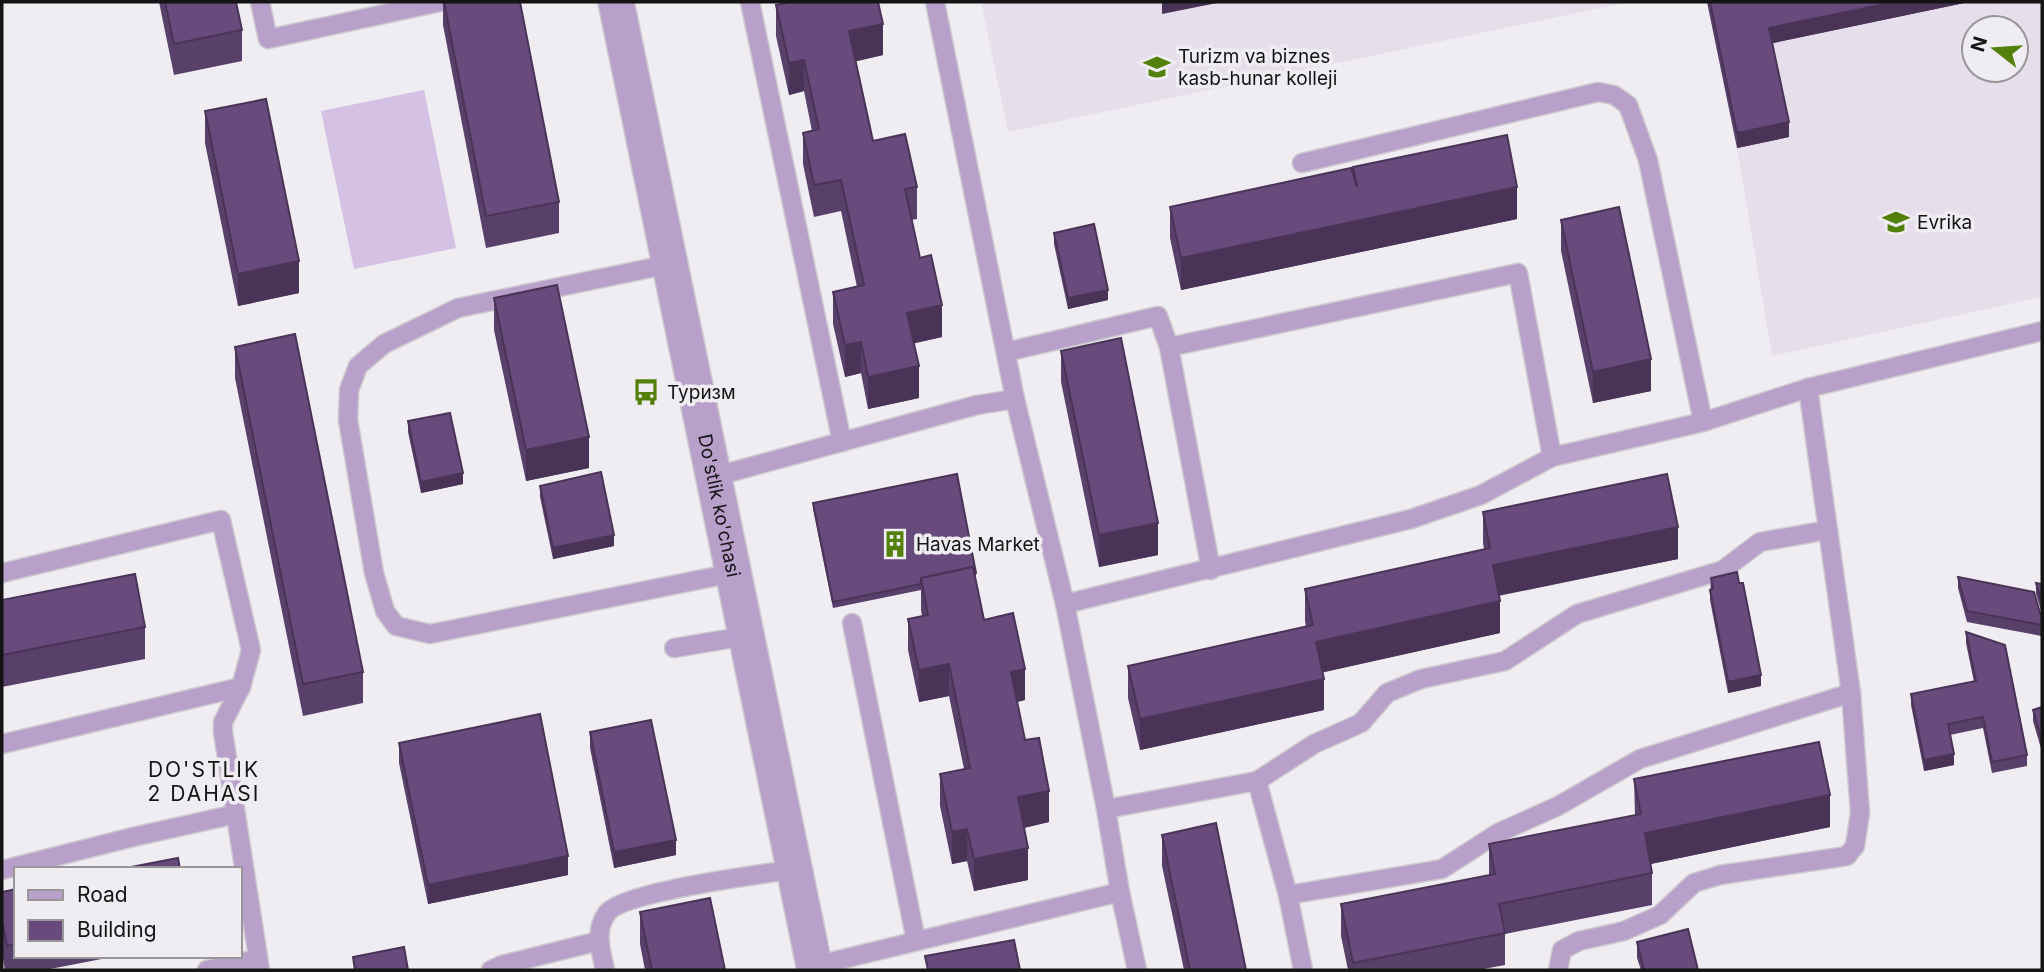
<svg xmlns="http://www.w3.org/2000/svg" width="2044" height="972" viewBox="0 0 2044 972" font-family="Inter,sans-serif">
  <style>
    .built { fill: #e6dfeb; fill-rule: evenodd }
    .grass { fill: #d5c1e3 }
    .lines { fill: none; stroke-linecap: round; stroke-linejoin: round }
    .lane-casing { stroke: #cccace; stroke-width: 21 }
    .street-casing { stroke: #cccace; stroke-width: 38 }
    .lane { stroke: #b9a0cb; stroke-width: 18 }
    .street { stroke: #b9a0cb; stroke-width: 35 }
    .wall { fill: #59406b }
    .shaded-wall { fill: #493457 }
    .building { fill: #684a7c; stroke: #493457; stroke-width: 2 }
    .labels { text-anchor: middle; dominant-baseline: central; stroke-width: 7; stroke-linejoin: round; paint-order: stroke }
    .poi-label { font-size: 19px; fill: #151415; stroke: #efedf1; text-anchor: start }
    .street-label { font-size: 19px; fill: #151415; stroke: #efedf1 }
    .neighbourhood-label { font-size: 21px; letter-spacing: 2px; fill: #151415; stroke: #efedf1 }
  </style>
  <rect width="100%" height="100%" fill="#efedf1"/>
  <g class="built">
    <path d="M981 2H1629L1008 132Z"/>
    <path d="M1707 2H2042V297L1772 356 1737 148ZM1974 28H2016V70H1974Z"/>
  </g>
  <path class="grass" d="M424 90 456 248 354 269 321 111Z"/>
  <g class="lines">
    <defs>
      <g id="lane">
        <path d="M260 2 268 39 440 2"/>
        <path d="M750 2 842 442"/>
        <path d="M935 2 1015 399 1065 604 1106 809 1120 892 1137 970"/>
        <path d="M1302 163 1598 92 1614 95 1628 105 1648 160 1703 422"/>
        <path d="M670 264 458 308 384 344 358 366 349 390 348 420 374 573 385 611 396 626 430 634 733 573"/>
        <path d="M1169 347 1211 570"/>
        <path d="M1006 352 1158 316 1169 347 1518 273 1552 457 1703 422 1808 388 2042 331"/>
        <path d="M713 477 977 405 1015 399"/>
        <path d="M2 573 221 520 251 650 241 687 223 722V732L260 970"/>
        <path d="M1065 604 1411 519 1481 495 1552 457"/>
        <path d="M852 623 916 941"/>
        <path d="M674 648 746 636"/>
        <path d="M2 744 241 687"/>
        <path d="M1257 781 1314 744 1361 723 1387 693 1421 679 1505 661 1577 614 1723 570 1760 542 1828 530"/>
        <path d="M1106 809 1257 781 1288 895 1303 970"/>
        <path d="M2 870 133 837 236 814"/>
        <path d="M1288 895 1442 869 1498 833 1558 806 1640 759 1851 693"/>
        <path d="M814 966 1120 892"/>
        <path d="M207 970 257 959"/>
        <path d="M491 970 502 965 599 941"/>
        <path d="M605 970C601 951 594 931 607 913 624 891 761 875 794 869"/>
        <path d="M1558 970 1562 950 1579 941 1624 931 1660 915 1694 883 1720 875 1847 856 1855 846 1860 813 1851 693 1808 388"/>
      </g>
      <g id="street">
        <path id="s1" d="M616 2 815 970"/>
      </g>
    </defs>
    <use href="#lane" class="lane-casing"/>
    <use href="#street" class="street-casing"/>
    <use href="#lane" class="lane"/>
    <use href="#street" class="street"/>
  </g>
  <g class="wall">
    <path d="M159 2H236L242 30V61L174 75Z"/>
    <path d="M443 2H520L559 202V233L486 248 443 25Z"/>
    <path d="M1707 2H1969L1772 43 1789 137 1737 148Z"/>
    <path d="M776 5 883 55 856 61 873 141 917 187V219L911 220 920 258 942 337 914 343 919 398 868 409 861 373 845 377 833 324V292L857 287 841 211 814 217 803 164V133L812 131 804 91 789 95 776 36Z"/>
    <path d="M205 111 299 293 238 306 205 143Z"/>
    <path d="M1353 167 1517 219 1181 290 1170 238V207L1353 173Z"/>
    <path d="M1561 220 1651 391 1593 403 1561 251Z"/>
    <path d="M1054 233 1108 300 1068 309 1054 244Z"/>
    <path d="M494 298 589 468 526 481 494 330Z"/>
    <path d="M235 347 363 672V703L303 716 235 378Z"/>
    <path d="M1061 351 1158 555 1099 567 1061 382Z"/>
    <path d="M408 421 463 484 421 493 408 432Z"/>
    <path d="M540 486 614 546 553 559 540 497Z"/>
    <path d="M813 503 976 573V579H975L984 620 1025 700 1017 702 1025 740 1049 822 1024 828 1028 880 974 891 967 861 952 864 940 806V774L964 769 949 696 919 702 908 650V619L922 616 921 610V590L833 608 813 509Z"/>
    <path d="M1483 512 1678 559 1499 595 1500 633 1322 672 1324 710 1140 750 1128 698V666L1306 627 1305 621V589L1484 549 1483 543Z"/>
    <path d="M1958 577 2042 620V636L1967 622 1958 588Z"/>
    <path d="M1711 578 1761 686 1728 693 1710 600Z"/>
    <path d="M2036 583 2042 584V614L2036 594Z"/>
    <path d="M2 600 145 627V659L2 687Z"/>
    <path d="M1966 632 2027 755V766L1992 773 1983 728 1950 735 1954 765 1924 771 1911 705V694L1974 682 1966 643Z"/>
    <path d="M2042 707V752L2033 721V710Z"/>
    <path d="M590 732 676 855 614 868 590 748Z"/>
    <path d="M399 743 568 875 428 904 399 763Z"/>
    <path d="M1634 779 1830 827 1651 864 1652 873V905L1505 934V965L1478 970H1348L1341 936V904L1489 875V844L1635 815Z"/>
    <path d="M1162 835 1246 970H1184L1162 866Z"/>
    <path d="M16 889V956H117L45 970H5L2 952V892Z"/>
    <path d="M640 912 725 970H645L640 944Z"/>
    <path d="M1637 942 1698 970H1641L1637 958Z"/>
  </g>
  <g class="shaded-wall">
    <path d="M1162 2H1222L1162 14Z"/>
    <path d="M1895 2H1969L1769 44V28Z"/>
    <path d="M883 24V55L849 63V31Z"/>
    <path d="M804 60V91L789 95V63Z"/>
    <path d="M1789 122V137L1737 148V133Z"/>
    <path d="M1517 187V219L1181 290V258Z"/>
    <path d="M299 261V293L238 306V274Z"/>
    <path d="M1108 290V300L1068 309V298Z"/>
    <path d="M942 305V337L907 345V313Z"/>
    <path d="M861 342V373L845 377V345Z"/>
    <path d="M1651 359V391L1593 403V372Z"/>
    <path d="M919 366V398L868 409V377Z"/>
    <path d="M589 437V468L526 481V450Z"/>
    <path d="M463 473V484L421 493V482Z"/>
    <path d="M1158 523V555L1099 567V535Z"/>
    <path d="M1678 527V559L1493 597V565Z"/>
    <path d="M614 535V546L553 559V548Z"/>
    <path d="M1500 601V633L1316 674V642Z"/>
    <path d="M949 664V696L919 702V670Z"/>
    <path d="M1025 669V700L1011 703V672Z"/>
    <path d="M1761 675V686L1728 693V682Z"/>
    <path d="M1324 679V710L1140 750V719Z"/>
    <path d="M1954 754V765L1924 771V760Z"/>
    <path d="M1049 791V822L1018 829V797Z"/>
    <path d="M1830 795V827L1645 865V833Z"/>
    <path d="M967 829V861L952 864V832Z"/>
    <path d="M676 840V855L614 868V852Z"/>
    <path d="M1028 848V880L974 891V859Z"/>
    <path d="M568 856V875L428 904V885Z"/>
  </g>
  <g class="building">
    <path d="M165 2H236L242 30 174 44Z"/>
    <path d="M444 2H520L559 202 486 216Z"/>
    <path d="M790 2H878L883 24 849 31 873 141 905 134 917 187 905 189 920 258 931 255 942 305 907 313 919 366 868 377 861 342 845 345 833 292 864 285 841 180 814 185 803 133 819 129 804 60 789 63 776 5Z"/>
    <path d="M1710 2H1895L1769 28 1789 122 1737 133Z"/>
    <path d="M266 99 299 261 238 274 205 111Z"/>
    <path d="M1507 135 1517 187 1181 258 1170 207 1351 168 1357 187 1353 167Z"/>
    <path d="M1619 207 1651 359 1593 372 1561 220Z"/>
    <path d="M1094 224 1108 290 1068 298 1054 233Z"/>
    <path d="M557 285 589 437 526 450 494 298Z"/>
    <path d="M295 334 363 672 303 684 235 347Z"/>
    <path d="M1121 338 1158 523 1099 535 1061 351Z"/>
    <path d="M450 413 463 473 421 482 408 421Z"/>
    <path d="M601 472 614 535 553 548 540 486Z"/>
    <path d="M957 474 976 573 974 574 973 567 921 578V584L833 602 813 503Z"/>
    <path d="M1667 474 1678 527 1493 565 1500 601 1316 642 1324 679 1140 719 1128 666 1313 625 1305 589 1490 548 1483 512Z"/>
    <path d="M973 567 984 620 1013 613 1025 669 1011 672 1025 740 1039 738 1049 791 1018 797 1028 848 974 859 967 829 952 832 940 774 970 768 949 664 919 670 908 619 928 615 921 578Z"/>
    <path d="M1737 572 1739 583H1743L1761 675 1728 682 1710 590 1713 589 1711 578Z"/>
    <path d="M135 574 145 627 2 655V600Z"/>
    <path d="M1958 577 2034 592 2042 620V625L1967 611Z"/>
    <path d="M2036 583 2042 584V603Z"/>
    <path d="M1966 632 2005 645 2027 755 1992 762 1983 717 1948 724 1954 754 1924 760 1911 694 1976 681Z"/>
    <path d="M2042 707V741L2033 710Z"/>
    <path d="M540 714 568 856 428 885 399 743Z"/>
    <path d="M651 720 676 840 614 852 590 732Z"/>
    <path d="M1819 742 1830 795 1645 833 1652 873 1499 904 1505 933 1353 963 1341 904 1495 874 1489 844 1641 814 1634 779Z"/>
    <path d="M1216 823 1246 970H1190L1162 835Z"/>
    <path d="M178 858 180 869H121Z"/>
    <path d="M16 889V944L7 946 2 920V892Z"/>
    <path d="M710 898 725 970H652L640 912Z"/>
    <path d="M1688 929 1698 970H1644L1637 942Z"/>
    <path d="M1014 940 1020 970H928L925 956Z"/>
    <path d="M404 947 408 970H355L353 957Z"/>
  </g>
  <defs>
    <symbol id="university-bare" viewBox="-9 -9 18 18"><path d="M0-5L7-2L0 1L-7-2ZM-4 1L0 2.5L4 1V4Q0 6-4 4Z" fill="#52800b" stroke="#efedf1" stroke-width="2.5" paint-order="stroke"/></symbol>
    <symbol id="school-bare" viewBox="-9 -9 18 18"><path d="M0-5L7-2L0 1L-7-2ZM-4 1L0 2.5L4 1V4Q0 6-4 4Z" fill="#52800b" stroke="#efedf1" stroke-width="2.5" paint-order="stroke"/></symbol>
    <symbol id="bus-bare" viewBox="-9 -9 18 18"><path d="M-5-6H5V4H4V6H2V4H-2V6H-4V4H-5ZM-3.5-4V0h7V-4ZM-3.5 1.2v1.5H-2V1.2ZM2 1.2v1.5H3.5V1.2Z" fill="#52800b" stroke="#efedf1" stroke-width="2.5" paint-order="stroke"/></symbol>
    <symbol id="building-bare" viewBox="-9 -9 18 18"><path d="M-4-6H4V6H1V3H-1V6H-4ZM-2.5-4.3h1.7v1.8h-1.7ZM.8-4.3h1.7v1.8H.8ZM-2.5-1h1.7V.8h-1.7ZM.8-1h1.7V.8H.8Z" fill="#52800b" stroke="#efedf1" stroke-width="2.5" paint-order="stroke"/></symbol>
  </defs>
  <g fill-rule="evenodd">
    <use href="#university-bare" x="1138" y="48" width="38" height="38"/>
    <use href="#school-bare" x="1877" y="203" width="38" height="38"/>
    <use href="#bus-bare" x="627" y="373" width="38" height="38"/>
    <use href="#building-bare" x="876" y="525" width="38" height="38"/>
  </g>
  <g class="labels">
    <g class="poi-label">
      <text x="1178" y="56">Turizm va biznes<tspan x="1178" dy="22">kasb-hunar kolleji</tspan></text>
      <text x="1917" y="222">Evrika</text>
      <text x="667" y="392">Туризм</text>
      <text x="916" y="544">Havas Market</text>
    </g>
    <g class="street-label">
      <text stroke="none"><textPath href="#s1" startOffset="514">Do'stlik ko'chasi</textPath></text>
    </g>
    <g class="neighbourhood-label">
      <text x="204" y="769">DO'STLIK<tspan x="204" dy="24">2 DAHASI</tspan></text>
    </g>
  </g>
  <rect width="2044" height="972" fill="none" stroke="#151415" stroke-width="7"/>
  <rect x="14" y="867" width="228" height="91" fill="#efedf1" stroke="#989699" stroke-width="2"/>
  <rect x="28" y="890" width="35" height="10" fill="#b9a0cb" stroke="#989699" stroke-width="2"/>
  <text x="77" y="902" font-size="21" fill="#151415">Road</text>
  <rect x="28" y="920" width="35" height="21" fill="#684a7c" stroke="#989699" stroke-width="2"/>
  <text x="77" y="937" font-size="21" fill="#151415">Building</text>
  <g transform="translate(1995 49) rotate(287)"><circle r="33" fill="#efedf1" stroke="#989699" stroke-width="2"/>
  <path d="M0-5L12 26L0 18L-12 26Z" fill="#52800b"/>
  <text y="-10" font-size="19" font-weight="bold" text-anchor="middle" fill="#151415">N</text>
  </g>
</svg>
